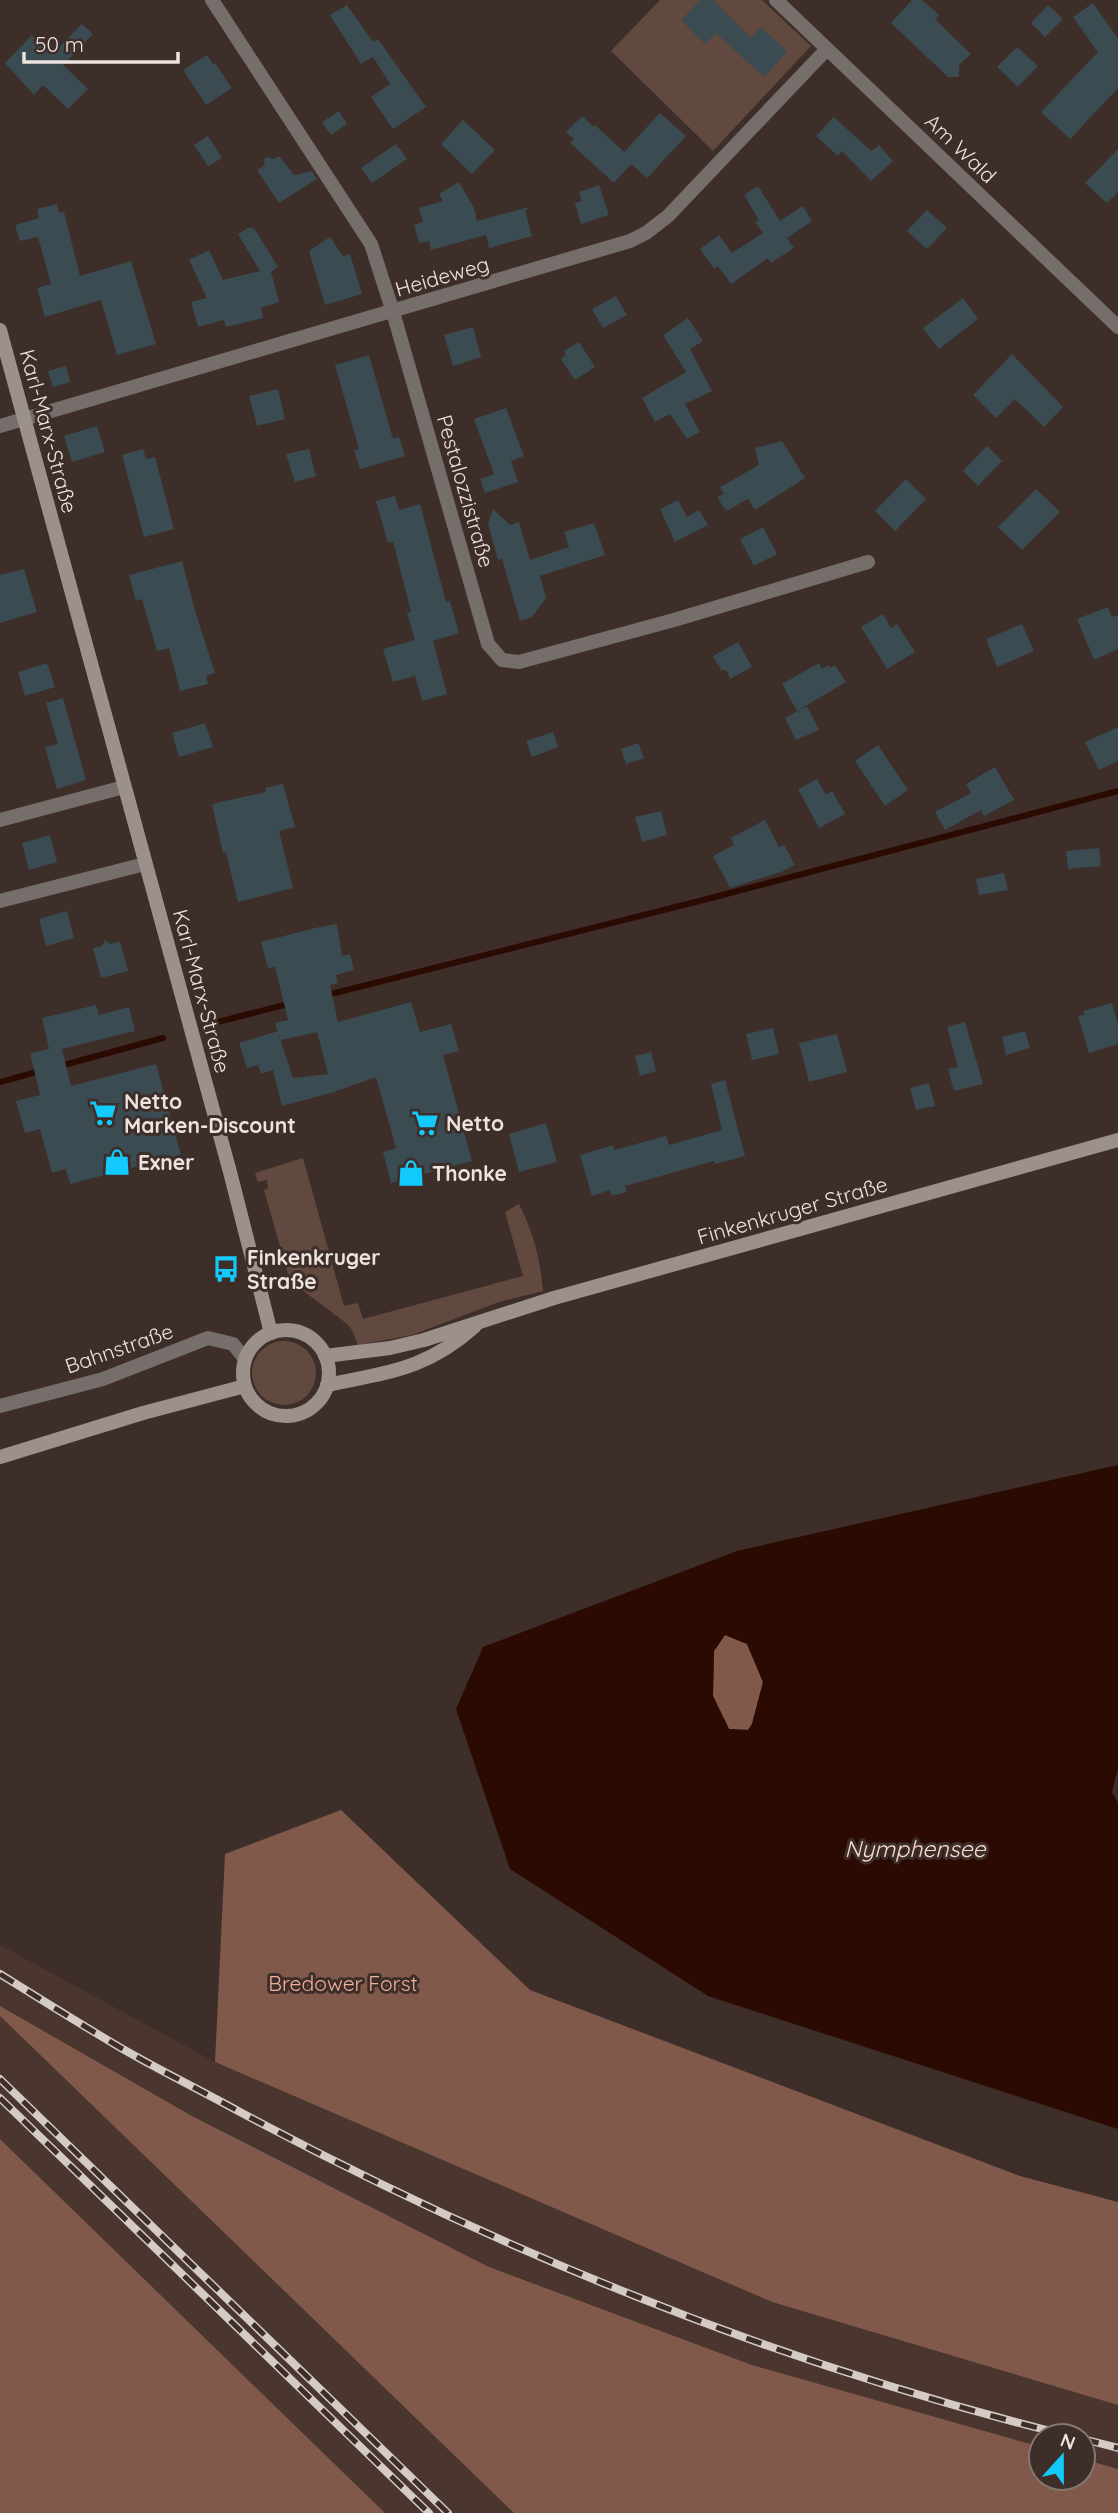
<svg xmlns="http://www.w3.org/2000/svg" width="1118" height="2513" viewBox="0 0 1118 2513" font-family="Quicksand,sans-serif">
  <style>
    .built { fill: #4a362e }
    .green { fill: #614940 }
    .forest { fill: #81594b }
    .water { fill: #2a0a01; fill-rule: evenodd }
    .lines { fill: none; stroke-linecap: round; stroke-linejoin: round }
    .stream { stroke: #2a0a01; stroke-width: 6 }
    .building { fill: #3a4b52; fill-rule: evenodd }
    .street { stroke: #766e6b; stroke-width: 14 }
    .secondary { stroke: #9c908b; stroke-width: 14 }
    .rail-casing { stroke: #d4cac6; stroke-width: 8 }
    .rail { stroke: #3d2e29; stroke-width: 5; stroke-dasharray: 16; stroke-linecap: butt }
    .labels { text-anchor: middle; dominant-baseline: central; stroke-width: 6; stroke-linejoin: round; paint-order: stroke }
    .street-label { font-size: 21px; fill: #ece2df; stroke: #3d2e29 }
    .poi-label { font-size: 21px; font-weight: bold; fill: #ece2df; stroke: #3d2e29; text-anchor: start }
    .park-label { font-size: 21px; fill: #f2ae96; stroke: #3d2e29 }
    .water-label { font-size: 23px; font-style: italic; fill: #f8dbd1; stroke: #3d2e29 }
  </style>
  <rect width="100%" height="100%" fill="#3d2e29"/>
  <g class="built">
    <path d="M0 1945 215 2062 772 2302 1118 2405V2469L1083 2459V2436H1041V2447L752 2365 489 2267 192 2116 0 2006Z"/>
    <path d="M0 2016 514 2513H385L0 2139Z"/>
  </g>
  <g class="green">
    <path d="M660 0H762L811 46 713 151 611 51Z"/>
    <path d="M303 1158 344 1306 358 1303 363 1319 523 1276 505 1212 519 1204C534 1234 540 1258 543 1291L499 1302 412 1335 358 1345 352 1330 346 1323 290 1281 264 1190 268 1188 267 1180 258 1182 255 1173Z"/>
    <circle cx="284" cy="1373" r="32"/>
  </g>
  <g class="forest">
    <path d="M725 1635 747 1644 763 1682 752 1724 748 1730 729 1729 713 1696 714 1651Z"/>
    <path d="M341 1810 530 1990 1020 2176 1118 2202V2405L772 2302 215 2062 225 1854Z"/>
    <path d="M0 2006 192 2116 489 2267 752 2365 1041 2447V2478H1083V2459L1118 2469V2513H514L0 2016Z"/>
    <path d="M0 2139 385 2513H0Z"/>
  </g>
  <path class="water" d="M1118 1465V1768L1112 1792 1118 1803V2129L708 1996 510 1869 456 1709 483 1647 737 1551ZM725 1635 747 1644 763 1682 752 1724 748 1730 729 1729 713 1696 714 1651Z"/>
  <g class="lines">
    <g class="stream">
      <path d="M327 995 711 898 1118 791"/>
      <path d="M210 1024 292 1003"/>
      <path d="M60 1066 163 1038"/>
      <path d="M0 1082 40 1071"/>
    </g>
  </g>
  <g class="building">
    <path d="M701 0H713L751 38 761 27 787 51 764 77 716 33 705 44 681 20Z"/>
    <path d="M912 0H922L939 15 935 19 971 54 959 65V77H948L891 23Z"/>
    <path d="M1093 3 1118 39V88L1070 139 1041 112 1098 52 1073 17Z"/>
    <path d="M347 5 373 42 378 39 426 107 393 129 371 97 390 84 373 57 361 64 330 15Z"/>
    <path d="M1048 5 1063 19 1045 37 1031 23Z"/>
    <path d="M82 24 93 34 63 65 88 89 68 109 43 85 34 95 5 63 32 35 52 54Z"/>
    <path d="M1017 47 1038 66 1018 87 997 67Z"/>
    <path d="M207 55 213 64 215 63 232 88 206 105 183 70Z"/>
    <path d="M339 111 347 124 331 135 322 122Z"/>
    <path d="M660 113 686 136 647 178 631 164 614 183 570 143 574 139 566 132 582 116 594 127 595 125 624 152Z"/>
    <path d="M834 117 871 151 879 145 893 161 871 181 842 151 838 156 816 136Z"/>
    <path d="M463 120 495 150 472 174 441 144Z"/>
    <path d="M208 136 222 158 208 166 194 145Z"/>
    <path d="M396 144 407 159 372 183 361 168Z"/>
    <path d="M1118 149V192L1107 203 1085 183Z"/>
    <path d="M279 156 294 175 312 171 317 179 279 203 257 170 264 166 265 157 274 159Z"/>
    <path d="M459 182 474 208 477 221 529 207 525 211 532 236 489 248 486 235 431 250 429 241 419 243 414 225 423 222 419 208 443 201 439 194Z"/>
    <path d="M599 185 609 215 581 224 575 203 582 201 579 192Z"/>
    <path d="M758 186 780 221 803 206 812 221 787 238 794 248 771 263 768 258 731 284 718 266 714 269 700 249 719 235 732 253 763 233 755 222 759 220 744 195Z"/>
    <path d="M57 204 59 213 64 212 80 276 131 261 156 344 117 355 101 300 45 317 37 288 51 284 38 237 20 241 15 225 39 218 37 209Z"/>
    <path d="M927 210 947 228 927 249 907 231Z"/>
    <path d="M248 228H254L278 267 271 272 279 302 261 308 263 318 226 327 224 320 198 327 191 302 207 298 189 260 209 250 223 280 260 271 238 234Z"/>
    <path d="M330 237 343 256 350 254 362 294 325 305 309 251Z"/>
    <path d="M616 296 627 315 603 328 592 309Z"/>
    <path d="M963 298 978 319 939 349 923 328Z"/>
    <path d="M688 318 703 341 690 349 712 391 685 404 700 432 687 439 670 414 655 422 642 398 686 372 663 335Z"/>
    <path d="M473 327 481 357 453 366 444 335Z"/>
    <path d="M579 342 595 367 575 380 561 359 566 355 564 351Z"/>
    <path d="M1012 354 1063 407 1044 427 1015 399 996 418 973 395Z"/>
    <path d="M369 355 393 439 399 437 405 456 360 469 354 450 359 449 335 365Z"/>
    <path d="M66 366 70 382 53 387 48 371Z"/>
    <path d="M278 389 285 419 257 426 249 396Z"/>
    <path d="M506 408 524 456 511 461 518 482 485 493 480 479 494 474 474 419Z"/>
    <path d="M97 426 105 452 72 462 64 436Z"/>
    <path d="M782 441 805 478 755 510 748 499 726 511 717 497 724 494 720 487 759 465 755 448Z"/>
    <path d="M987 446 1002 461 978 486 963 471Z"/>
    <path d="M143 449 146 459 155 457 174 529 144 537 122 455Z"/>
    <path d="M309 449 316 476 295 482 286 454Z"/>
    <path d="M906 479 926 499 895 531 875 511Z"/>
    <path d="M1036 489 1060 512 1022 550 998 527Z"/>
    <path d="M395 496 399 510 420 504 446 602 450 601 459 633 433 641 447 694 422 701 415 676 393 682 383 649 415 640 407 613 411 612 393 541 388 543 376 501Z"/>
    <path d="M678 500 687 517 699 510 708 525 675 542 660 509Z"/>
    <path d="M493 509 510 525 519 522 530 560 569 547 564 532 594 523 605 555 540 576 546 598 532 617 520 621 502 559 498 560 488 523Z"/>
    <path d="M763 527 777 554 754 566 740 539Z"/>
    <path d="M182 561 195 611 215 673 206 676 208 684 180 691 169 648 157 651 142 599 136 601 129 575Z"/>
    <path d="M24 569 37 612 0 623V575Z"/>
    <path d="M1108 607 1112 617 1118 615V649L1094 660 1077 619Z"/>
    <path d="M883 614 891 628 897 624 915 652 887 669 861 627Z"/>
    <path d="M1022 624 1034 651 997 667 986 639Z"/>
    <path d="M738 642 752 667 730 679 726 670H721L713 656Z"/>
    <path d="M47 663 55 687 25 696 18 672Z"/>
    <path d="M819 663 822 669 828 665 830 668 835 665 846 682 797 711 782 684Z"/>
    <path d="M63 698 86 780 57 789 45 747 58 744 46 703Z"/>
    <path d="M807 706 819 730 796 740 785 718Z"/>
    <path d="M205 723 213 747 179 757 172 733Z"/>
    <path d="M1118 727V761L1099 770 1085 742Z"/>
    <path d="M553 732 558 747 532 757 526 741Z"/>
    <path d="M638 743 644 758 626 764 621 749Z"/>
    <path d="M878 745 908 790 885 806 855 761Z"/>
    <path d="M995 767 1014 800 984 816 981 810 945 830 935 812 971 793 966 784Z"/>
    <path d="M817 779 826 795 832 791 845 814 819 828 798 789Z"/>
    <path d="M283 784 295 827 279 831 293 888 238 902 226 852 223 853 212 804 266 792 265 788Z"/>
    <path d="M661 811 667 835 642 842 635 817Z"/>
    <path d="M765 820 779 847 784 845 795 865 781 872 730 888 713 856 734 845 731 838Z"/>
    <path d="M50 835 57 862 29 870 22 843Z"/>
    <path d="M1099 848 1101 866 1068 869 1066 851Z"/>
    <path d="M1004 873 1008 890 979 895 976 879Z"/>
    <path d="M67 911 74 938 46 946 39 919Z"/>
    <path d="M337 924 342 956 350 954 354 970 336 975 338 983 330 985 338 1022 411 1002 420 1032 451 1024 459 1051 443 1055 472 1161 391 1183 383 1152 396 1148 376 1077 331 1093 282 1106 273 1070 261 1074 258 1065 247 1068 239 1043 278 1031 275 1023 288 1020 275 967 268 968 261 942 315 928ZM317 1032 328 1074 293 1078 278 1033 281 1040Z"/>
    <path d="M105 940 111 944 120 941 128 971 101 978 93 948 102 946Z"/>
    <path d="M1112 1003 1118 1024V1044L1089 1053 1078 1016 1084 1015 1083 1011Z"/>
    <path d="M96 1005 99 1015 129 1007 135 1031 62 1049 71 1086 156 1064 181 1155 70 1184 66 1169 52 1173 40 1129 25 1133 16 1101 40 1095 30 1053 49 1049 42 1018Z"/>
    <path d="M965 1022 983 1084 954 1091 948 1069 958 1067 947 1027Z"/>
    <path d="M773 1028 779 1054 752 1060 746 1034Z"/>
    <path d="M1025 1031 1030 1048 1006 1055 1002 1037Z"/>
    <path d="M837 1034 847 1072 809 1082 799 1043Z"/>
    <path d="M651 1052 656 1071 640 1076 635 1056Z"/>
    <path d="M725 1080 745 1156 715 1164 714 1161 625 1186 627 1192 612 1196 610 1190 592 1196 580 1155 613 1145 614 1150 666 1136 669 1145 722 1130 711 1084Z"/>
    <path d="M929 1083 935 1106 916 1110 910 1088Z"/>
    <path d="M546 1123 557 1162 519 1172 509 1134Z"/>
  </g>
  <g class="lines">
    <g class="street">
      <path d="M212 0 371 244 393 312 488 644 502 660 519 662 674 620 868 562"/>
      <path d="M776 0 1118 327"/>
      <path d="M0 426 630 241 646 233 668 216 827 49"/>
      <path d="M0 820 124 787"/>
      <path d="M0 901 145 864"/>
      <path d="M0 1406 103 1379 208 1338 233 1344 245 1359"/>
    </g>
    <g class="secondary">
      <path d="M0 330 230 1172 271 1333"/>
      <circle cx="286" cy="1373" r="43"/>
      <path d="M325 1356 390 1348 424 1340 554 1298 1118 1140"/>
      <path d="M327 1385C388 1372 426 1370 475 1326"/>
      <path d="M0 1457 143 1413 245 1386"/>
    </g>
    <defs>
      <g id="rail">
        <path d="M0 1974C40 1999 80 2024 121 2048 159 2070 200 2090 240 2112 502 2252 781 2365 1070 2436"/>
        <path d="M0 2079 448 2513"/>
        <path d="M0 2098 429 2513"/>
        <path d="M1083 2439 1118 2448"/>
      </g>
    </defs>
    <use href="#rail" class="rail-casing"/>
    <use href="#rail" class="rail"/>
  </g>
  <defs>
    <symbol id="supermarket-bare" viewBox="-9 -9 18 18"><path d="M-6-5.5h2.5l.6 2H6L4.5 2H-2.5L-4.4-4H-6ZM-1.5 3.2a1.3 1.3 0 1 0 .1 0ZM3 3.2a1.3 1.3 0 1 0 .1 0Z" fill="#12cafb" stroke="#3d2e29" stroke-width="2.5" paint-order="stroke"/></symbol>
    <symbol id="shop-bare" viewBox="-9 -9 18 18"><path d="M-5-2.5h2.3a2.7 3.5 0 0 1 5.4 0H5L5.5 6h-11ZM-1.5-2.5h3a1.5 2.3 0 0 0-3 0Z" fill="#12cafb" stroke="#3d2e29" stroke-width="2.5" paint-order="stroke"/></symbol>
    <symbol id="bus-bare" viewBox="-9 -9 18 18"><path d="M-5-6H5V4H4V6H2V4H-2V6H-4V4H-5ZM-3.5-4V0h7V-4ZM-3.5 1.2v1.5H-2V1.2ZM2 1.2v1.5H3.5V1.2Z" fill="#12cafb" stroke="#3d2e29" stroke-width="2.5" paint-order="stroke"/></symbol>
  </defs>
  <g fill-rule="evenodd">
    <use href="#supermarket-bare" x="84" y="1094" width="38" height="38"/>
    <use href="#supermarket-bare" x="406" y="1104" width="38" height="38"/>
    <use href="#shop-bare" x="98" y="1143" width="38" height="38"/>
    <use href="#shop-bare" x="392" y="1154" width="38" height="38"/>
    <use href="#bus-bare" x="207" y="1250" width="38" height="38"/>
  </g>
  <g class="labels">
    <g class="street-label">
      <text transform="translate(961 148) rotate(44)">Am Wald</text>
      <text transform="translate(442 276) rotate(-16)">Heideweg</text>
      <text transform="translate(49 431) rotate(75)">Karl-Marx-Straße</text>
      <text transform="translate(466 491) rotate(74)">Pestalozzistraße</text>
      <text transform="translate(202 991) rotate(75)">Karl-Marx-Straße</text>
      <text transform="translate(792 1210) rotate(-16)">Finkenkruger Straße</text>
      <text transform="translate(119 1348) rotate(-19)">Bahnstraße</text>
    </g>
    <g class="poi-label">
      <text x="124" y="1101">Netto<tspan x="124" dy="24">Marken-Discount</tspan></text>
      <text x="446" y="1123">Netto</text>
      <text x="138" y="1162">Exner</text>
      <text x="432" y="1173">Thonke</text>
      <text x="247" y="1257">Finkenkruger<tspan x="247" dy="24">Straße</tspan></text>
    </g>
    <g class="park-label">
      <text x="343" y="1983">Bredower Forst</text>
    </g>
    <g class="water-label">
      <text x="915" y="1848">Nymphensee</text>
    </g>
  </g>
  <g transform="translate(1062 2457) rotate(21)"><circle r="33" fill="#3d2e29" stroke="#837672" stroke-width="2"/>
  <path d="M0-5L12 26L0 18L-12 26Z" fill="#12cafb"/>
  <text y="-10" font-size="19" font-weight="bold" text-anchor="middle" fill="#ece2df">N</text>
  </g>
  <path d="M24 52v10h154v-10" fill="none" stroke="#ece2df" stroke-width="3.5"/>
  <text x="35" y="52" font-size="21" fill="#ece2df" stroke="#3d2e29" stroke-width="5" paint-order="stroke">50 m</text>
</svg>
